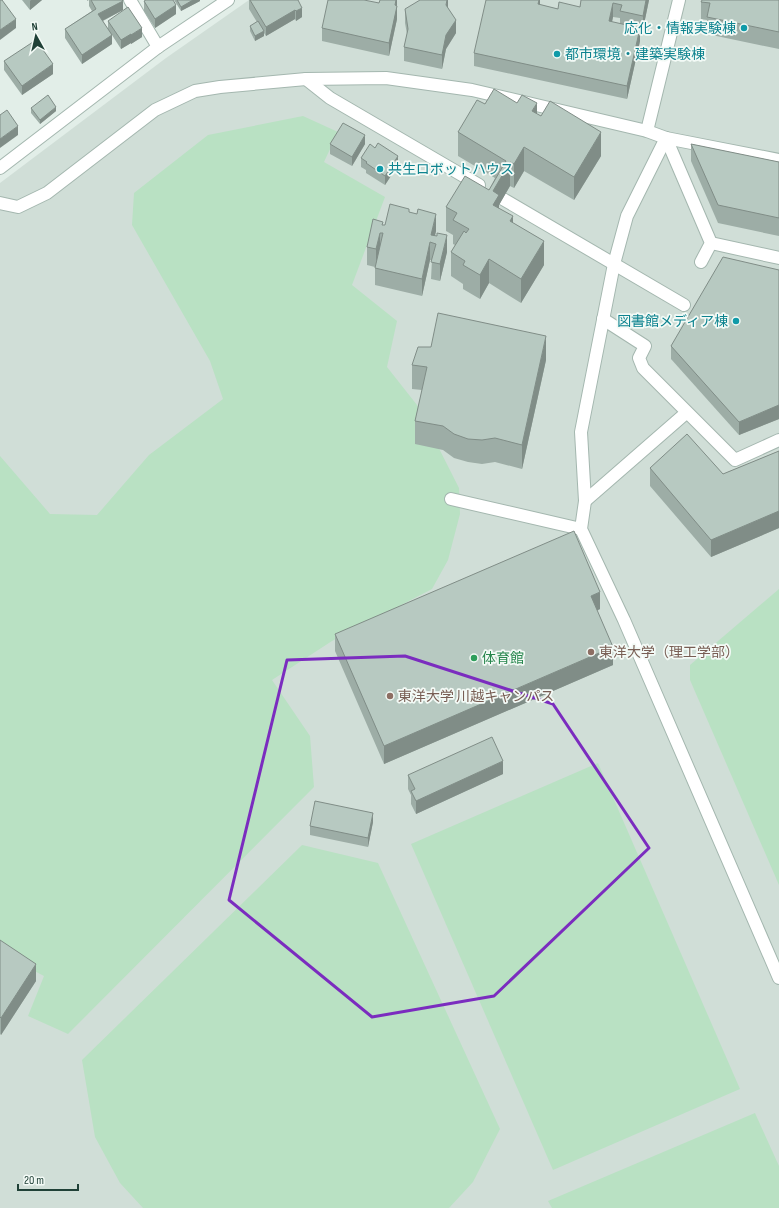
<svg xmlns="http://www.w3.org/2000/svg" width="779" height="1208" viewBox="0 0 779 1208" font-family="'Sofia Sans Condensed','Noto Sans JP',sans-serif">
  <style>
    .built { fill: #d0ded7 }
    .green { fill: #b9e1c3 }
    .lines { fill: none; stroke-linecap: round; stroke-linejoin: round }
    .minor-casing { stroke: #a4b7af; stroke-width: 14 }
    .minor { stroke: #fff; stroke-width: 12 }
    .wall { fill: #9dada6; fill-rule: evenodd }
    .shaded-wall { fill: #808d87 }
    .building { fill: #b7c9c1; stroke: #808d87 }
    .marked { fill: none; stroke: #7b2cbf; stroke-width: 3; stroke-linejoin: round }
    .culture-dot { fill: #0f9aa8; stroke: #f3faf6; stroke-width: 1.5 }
    .education-dot { fill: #8d6e63; stroke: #f3faf6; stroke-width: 1.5 }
    .leisure-dot { fill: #2e9e5b; stroke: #f3faf6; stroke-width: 1.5 }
    .labels { text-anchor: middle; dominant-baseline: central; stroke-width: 3.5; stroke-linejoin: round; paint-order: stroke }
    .culture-label { font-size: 14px; fill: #0d838f; stroke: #f3faf6; text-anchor: end }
    .education-label { font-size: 14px; fill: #785e54; stroke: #f3faf6; text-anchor: start }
    .leisure-label { font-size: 14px; fill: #27864d; stroke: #f3faf6; text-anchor: start }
  </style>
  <rect width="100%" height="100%" fill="#e2eee8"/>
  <path class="built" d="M249 0H779V1208H0V183L166 58Z"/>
  <g class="green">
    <path d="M303 116 338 132 324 162 385 197 352 285 397 321 387 367 417 405 459 488 460 514 448 560 432 589 332 641 272 680 310 736 314 787 68 1034 28 1016 44 976 0 953V456L50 514 97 515 149 455 223 399 210 361 132 225 134 193 208 135Z"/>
    <path d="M779 589V885L690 680V665Z"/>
    <path d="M598 763 740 1089 553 1170 411 844Z"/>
    <path d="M302 845 378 863 500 1129 473 1182 449 1208H143L120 1183 95 1137 82 1060Z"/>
    <path d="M755 1113 779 1166V1208H552L548 1201Z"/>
  </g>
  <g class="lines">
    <defs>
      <g id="minor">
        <path d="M130 0 158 47"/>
        <path d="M306 79 330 98 479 185"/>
        <path d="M647 131 679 0"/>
        <path d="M666 138 627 216 614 264 581 432 585 501 581 529 624 620 779 978"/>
        <path d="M666 138 711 243 701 262"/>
        <path d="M0 168 158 47 228 0"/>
        <path d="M503 199 684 305"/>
        <path d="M0 203 18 207 47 193 155 110 195 91 220 87 306 79 386 78 472 90 647 131 666 138 779 160"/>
        <path d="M711 243 779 258"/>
        <path d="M603 319 645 346 639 358 643 368 735 460 779 440"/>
        <path d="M451 499 581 529"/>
        <path d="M585 501 686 413"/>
      </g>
    </defs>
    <use href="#minor" class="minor-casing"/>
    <use href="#minor" class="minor"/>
  </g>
  <g class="wall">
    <path d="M22 0H42L30 10Z"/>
    <path d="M87 0H122L123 10 103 21 108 29V21L142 37 131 44V43L121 49 112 35V44L82 64 65 38V29L92 11 89 6V0L87 1Z"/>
    <path d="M174 0H200V1L181 11Z"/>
    <path d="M249 0H298L302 17 296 21 295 19 266 36 264 33V36L255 41 250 31V26L257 22 249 9Z"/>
    <path d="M397 0V19L389 56 322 41V28L379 3Z"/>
    <path d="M448 0V8L456 33 446 49 442 69 404 61V47L407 34 405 23V9Z"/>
    <path d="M540 0V5L558 9 580 7 581 0H649L643 29 640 28V41L627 99 474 66V53ZM613 17 620 18V24L612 22Z"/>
    <path d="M779 0V49L707 34V20L701 19V2Z"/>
    <path d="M144 1 176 14 155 28 144 11Z"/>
    <path d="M4 61 53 74 22 95 4 70Z"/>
    <path d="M517 103 537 114 601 156 574 200 524 171 514 188 510 186 499 205V208L513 223 544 265 521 303 489 283 480 299 463 289V284L451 276V252L455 245 453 244V235L446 231V207L489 190 495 178 458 156V132L485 104Z"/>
    <path d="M31 108 56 111 40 124 31 113Z"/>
    <path d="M330 144H365L352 166 330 154Z"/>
    <path d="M691 144 779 162V236L718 223 691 161Z"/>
    <path d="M361 158 398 165 385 185 366 173V170L361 167Z"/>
    <path d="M409 212 436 231 435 236 447 252 440 281 431 279 432 260H430L422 296 375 285V267L367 265V247L383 225H385Z"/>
    <path d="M779 270V419L739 435 671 359V346Z"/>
    <path d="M546 360 522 469 495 462 482 464 468 462 454 458 443 450 415 444V421L422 390 412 389V365Z"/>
    <path d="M779 451V528L711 557 650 486V468L723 474Z"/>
    <path d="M600 609 597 611 613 665 384 764 335 651V634Z"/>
    <path d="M503 774 416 814 411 804V795L408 789V775Z"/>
    <path d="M373 822 368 847 310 835V826Z"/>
    <path d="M0 940 36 981 1 1035 0 1034Z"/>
  </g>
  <g class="shaded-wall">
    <path d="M31 0H42L30 10V1Z"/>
    <path d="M193 0H200V1L181 11V7Z"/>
    <path d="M396 0H397V19L389 56V43Z"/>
    <path d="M447 0H448V8L446 5Z"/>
    <path d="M539 0H540V6L538 4Z"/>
    <path d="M646 0H649L643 29V16Z"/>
    <path d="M123 1V10L98 23V14Z"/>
    <path d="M613 3V17L609 35V21Z"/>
    <path d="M176 5V14L155 28V19Z"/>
    <path d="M302 8V17L296 21V11Z"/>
    <path d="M295 10V19L266 36V27Z"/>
    <path d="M16 19V28L0 40V30Z"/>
    <path d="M456 20V33L446 49 442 69V55L446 35Z"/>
    <path d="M142 28V37L131 44V35Z"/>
    <path d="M640 28V41L627 99V86Z"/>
    <path d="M264 31V36L255 41V36Z"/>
    <path d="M131 34V43L121 49V40Z"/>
    <path d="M112 35V44L82 64V55Z"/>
    <path d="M53 64V74L22 95V86Z"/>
    <path d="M537 103V127L532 111Z"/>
    <path d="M56 107V111L40 124V120Z"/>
    <path d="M18 126V135L0 148V139Z"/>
    <path d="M601 132V156L574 200V177Z"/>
    <path d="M365 135V144L352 166V157Z"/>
    <path d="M524 147V171L514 188V164Z"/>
    <path d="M398 156V165L385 185V176Z"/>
    <path d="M510 162V186L499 205V219L493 229V191Z"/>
    <path d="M436 214V231L433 243 431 235Z"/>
    <path d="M513 216V240L510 221Z"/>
    <path d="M380 233V250L376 267V249Z"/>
    <path d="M447 235V252L440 281V264Z"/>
    <path d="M544 241V265L521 303V279Z"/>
    <path d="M430 242V260L422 296V279Z"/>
    <path d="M489 259V283L480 299V275Z"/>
    <path d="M546 336V360L522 469V445Z"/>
    <path d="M779 405V419L739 435V422Z"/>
    <path d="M779 511V528L711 557V540Z"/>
    <path d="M600 592V609L591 613V596Z"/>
    <path d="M613 647V665L384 764V746Z"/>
    <path d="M503 761V774L416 814V801Z"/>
    <path d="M373 813V822L368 847V838Z"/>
    <path d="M36 964V981L1 1035V1018Z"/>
  </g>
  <g class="building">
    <path d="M0 0H2L16 19 0 30Z"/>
    <path d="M91 0H122L123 1 98 14 112 35 82 55 65 29 96 9Z"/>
    <path d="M146 0H173L176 5 155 19 144 1Z"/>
    <path d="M177 0H193L181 7Z"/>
    <path d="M250 0H298L302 8 296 11 295 10 266 27Z"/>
    <path d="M328 0H364L379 3 380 0H396L395 5 397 6 389 43 322 28Z"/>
    <path d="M420 0H447L446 5 456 20 446 35 442 55 404 47 408 29 405 9Z"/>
    <path d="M486 0H539L538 4 558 9 559 2 580 7 581 0H646L643 16 620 11 622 5 613 3 609 21 640 28 627 86 474 53Z"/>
    <path d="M702 0H779V32L707 17 710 3 701 2Z"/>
    <path d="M128 7 142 28 131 35V34L121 40 108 21Z"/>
    <path d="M258 21 264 31 255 36 250 26Z"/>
    <path d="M36 40 53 64 22 86 4 61Z"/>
    <path d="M494 89 517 103 522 95 537 103 532 111 541 116 550 101 601 132 574 177 524 147 514 164 510 162 493 191 499 195 493 205 513 216 510 221 544 241 521 279 489 259 480 275 463 265 465 261 451 252 464 231 466 233 469 229 453 220 457 213 446 207 465 176 489 190 506 161 458 132 477 100 485 104Z"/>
    <path d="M48 95 56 107 40 120 31 108Z"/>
    <path d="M7 110 18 126 0 139V115Z"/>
    <path d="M343 123 365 135 352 157 330 144Z"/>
    <path d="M378 143 398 156 385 176 366 163 367 162 361 158 370 144 375 148Z"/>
    <path d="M691 144 779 162V218L718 205Z"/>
    <path d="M390 204 409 209V212L417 214 418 209 436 214 431 235 437 236V233L447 235 440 264 431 262 436 244 430 242 422 279 375 268 383 233H380L376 249 367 247 373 219 383 222 382 225H385Z"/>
    <path d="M723 257 779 270V405L739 422 671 346Z"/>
    <path d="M438 313 546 336 522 445 495 438 482 440 468 439 454 434 443 426 415 421 427 367 412 365 418 347H431Z"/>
    <path d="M687 434 723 474 779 451V511L711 540 650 468Z"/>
    <path d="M574 531 600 592 591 596 613 647 384 746 335 634Z"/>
    <path d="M492 737 503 761 416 801 411 791 415 789 408 775Z"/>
    <path d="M315 801 373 813 368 838 310 826Z"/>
    <path d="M0 940 36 964 1 1018 0 1017Z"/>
  </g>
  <path class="marked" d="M405 656 553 704 649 848 494 996 372 1017 229 900 287 660Z"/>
  <g class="culture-dot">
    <circle cx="744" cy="28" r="4"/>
    <circle cx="557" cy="54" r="4"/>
    <circle cx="380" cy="169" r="4"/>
    <circle cx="736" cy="321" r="4"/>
  </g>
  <g class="education-dot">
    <circle cx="591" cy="652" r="4"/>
    <circle cx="390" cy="696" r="4"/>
  </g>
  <circle class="leisure-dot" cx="474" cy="658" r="4"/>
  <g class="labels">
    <g class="culture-label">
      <text x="736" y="28">応化・情報実験棟</text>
      <text x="565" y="54" text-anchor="start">都市環境・建築実験棟</text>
      <text x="388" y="169" text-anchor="start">共生ロボットハウス</text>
      <text x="728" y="321">図書館メディア棟</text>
    </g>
    <g class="education-label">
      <text x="599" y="652">東洋大学（理工学部）</text>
      <text x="398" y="696">東洋大学 川越キャンパス</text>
    </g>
    <g class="leisure-label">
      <text x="482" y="658">体育館</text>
    </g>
  </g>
  <g transform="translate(36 36) rotate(352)" stroke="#f3faf6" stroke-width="3" paint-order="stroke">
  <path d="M0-3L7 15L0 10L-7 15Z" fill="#204137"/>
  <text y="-6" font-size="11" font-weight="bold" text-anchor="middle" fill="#204137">N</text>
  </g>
  <path d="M18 1184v6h60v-6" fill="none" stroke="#204137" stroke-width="2"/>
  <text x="24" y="1184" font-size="12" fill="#204137" stroke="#f3faf6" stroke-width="3" paint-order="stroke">20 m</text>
</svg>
